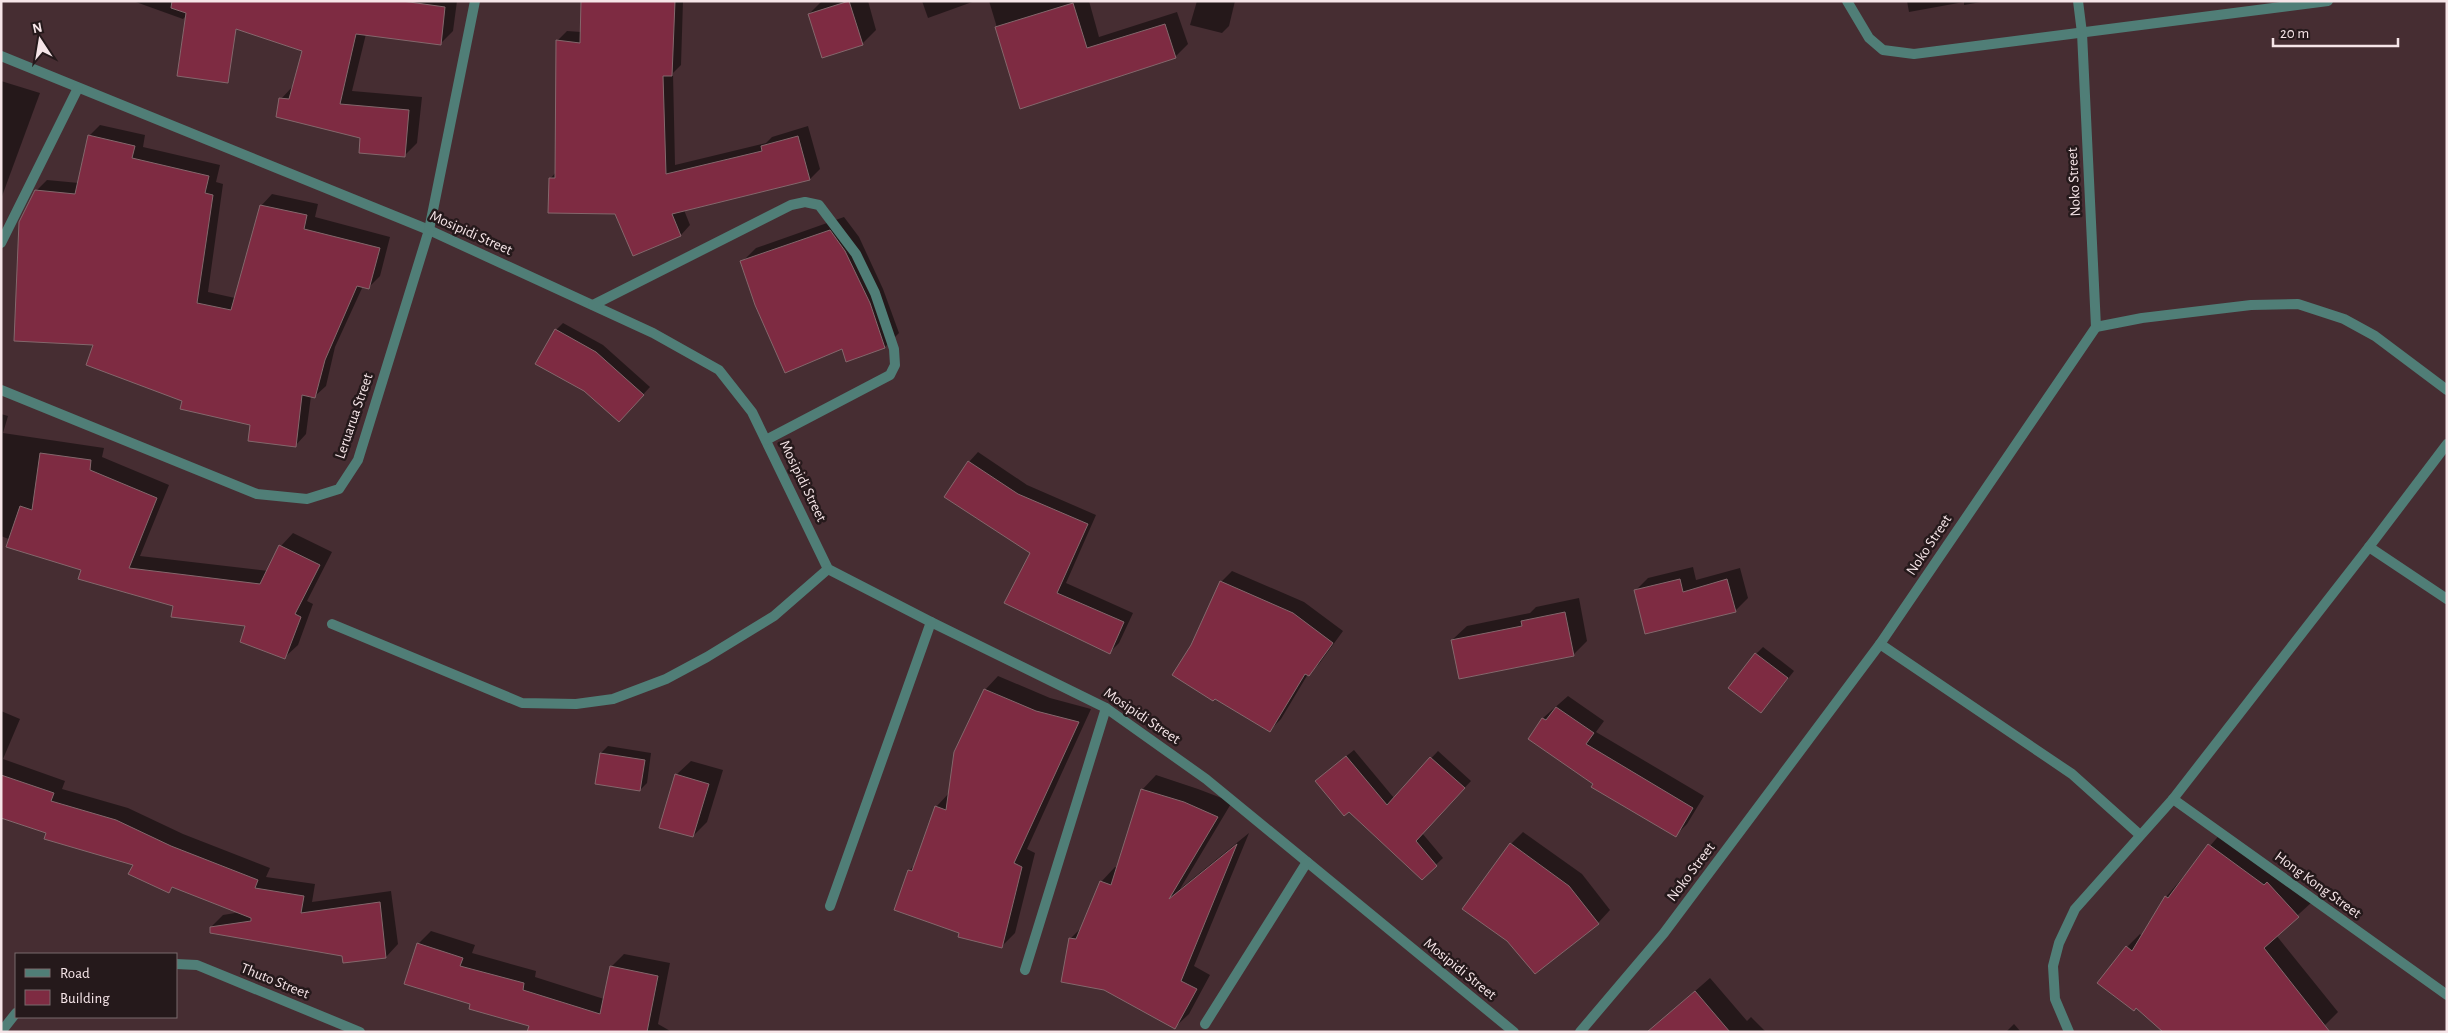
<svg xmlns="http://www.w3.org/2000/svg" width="2448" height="1033" viewBox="0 0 2448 1033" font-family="'Alegreya Sans',sans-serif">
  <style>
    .shadow { fill: #0007 }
    .building { fill: #7e2b42; stroke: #84676c }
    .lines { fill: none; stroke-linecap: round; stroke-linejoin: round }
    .street { stroke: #507e77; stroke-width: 10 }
    .labels { text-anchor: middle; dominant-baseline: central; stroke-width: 5; stroke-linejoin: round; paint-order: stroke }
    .street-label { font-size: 15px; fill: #f6e5e8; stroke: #25191b }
  </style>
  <rect width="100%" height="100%" fill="#462d32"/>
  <g class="shadow">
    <path d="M133 1H191L190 12 183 19Z"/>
    <path d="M234 1H457L453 31 440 44 366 34 352 91 422 97 417 143 404 156 281 99 294 85 304 50Z"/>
    <path d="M582 1H683L681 65 673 73 675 165 766 143 772 137 808 126 820 169 810 179 684 210 690 225 681 235 633 254 616 213 550 179 556 172 557 41 567 31 581 32Z"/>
    <path d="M822 1H868L876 30 862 44 809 14Z"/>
    <path d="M922 1H975L928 18Z"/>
    <path d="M989 1H1089L1099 37 1177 12 1188 44 1175 57 1021 107Z"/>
    <path d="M1197 1H1235L1229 26 1222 33 1190 25Z"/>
    <path d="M1907 1H1987L1964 5V2L1909 12Z"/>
    <path d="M1 81 40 93 1 199Z"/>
    <path d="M100 125 145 135 143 147 220 165 216 182 223 184 208 292 235 298 261 206 272 194 318 204 315 217 390 237 380 276 369 287 363 286 335 347 326 386 314 397 311 396 306 434 295 446 252 424 184 400 95 344 36 191 47 180 79 183 89 136Z"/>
    <path d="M844 217 859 237 883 289 899 333 885 347 742 262 756 248Z"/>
    <path d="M563 323 603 345 650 387 626 413 585 390 556 330Z"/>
    <path d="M1 414 8 416 3 433 104 448 102 457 169 485 140 556 268 571 281 546 293 533 332 552 307 601 313 604 298 645 285 657 247 625 174 605 1 536Z"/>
    <path d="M978 452 1027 485 1096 515 1066 583 1133 613 1119 643 1110 652 1006 602 1031 553 969 462Z"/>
    <path d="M1693 567 1696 580 1740 568 1748 598 1735 611 1635 591 1648 578Z"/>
    <path d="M1232 571 1304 602 1343 631 1319 664 1308 674 1281 719 1270 730 1192 645 1221 582Z"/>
    <path d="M1579 598 1587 641 1573 655 1452 640 1467 626 1530 613 1536 607Z"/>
    <path d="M1763 647 1794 671 1768 704 1756 654Z"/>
    <path d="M998 676 1050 698 1091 709 1027 849 1035 853 1015 933 1002 946 961 932 909 871 916 864 936 807 950 792 985 690Z"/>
    <path d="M1568 696 1604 721 1596 732 1704 796 1687 824 1676 835 1543 718Z"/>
    <path d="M1 711 20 719 3 759 65 781 62 789 128 808 183 834 270 868 266 877 315 884 312 902 391 891 398 944 386 957 343 955 211 927 223 915 241 912 174 886 169 892 135 864 1 816Z"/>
    <path d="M608 746 651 753 647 783 640 790 601 753Z"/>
    <path d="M1354 750 1394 798 1438 751 1471 781 1422 833 1443 858 1422 878 1324 774Z"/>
    <path d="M691 761 723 770 707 822 693 836 676 775Z"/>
    <path d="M1156 775 1198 789 1232 802 1180 889 1249 833 1194 966 1210 975 1189 1014 1174 1028 1070 939 1083 926 1101 882 1115 867 1117 868 1142 790Z"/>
    <path d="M1523 832 1582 874 1610 910 1598 923 1511 844Z"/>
    <path d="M2222 832 2278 873 2281 870 2311 903 2276 935 2338 1012 2325 1025 2164 1032 2127 947 2140 934 2142 936 2166 897Z"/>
    <path d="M431 931 475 945 472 953 536 971 535 977 604 999 611 967 624 954 670 963 658 1024 672 1032H529L531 1025 472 1003 418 944Z"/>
    <path d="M1710 978 1747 1021 1751 1017 1766 1032H1670L1661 1021Z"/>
    <path d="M2014 1024 2021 1032H2006Z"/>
  </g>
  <g class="building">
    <path d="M172 1H402L445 7 441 45 356 34 340 104 409 110 405 157 359 153 360 138 276 117 279 98 289 99 302 51 236 29 228 83 177 76 186 13 171 8Z"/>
    <path d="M581 1H675L672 76H663L666 174 762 151 761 146 798 136 810 180 672 214 681 236 633 256 615 214 548 213 549 178H555L556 40 580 43Z"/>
    <path d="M849 1 863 45 822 58 808 14Z"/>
    <path d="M1073 3 1087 48 1165 24 1176 58 1020 109 995 27Z"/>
    <path d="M88 135 135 146 132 158 209 176 205 193 213 195 197 303 231 310 260 205 307 215 304 229 380 248 369 289 357 286 325 360 315 398 302 395 296 447 248 441 250 425 180 409 182 401 86 365 93 345 14 341 19 222 35 190 75 194Z"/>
    <path d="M830 230 845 251 870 303 885 348 846 362 842 349 785 373 755 305 740 261Z"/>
    <path d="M555 329 596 352 644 395 619 422 584 391 535 364Z"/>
    <path d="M40 453 91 460 90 470 157 498 129 568 260 584 279 545 320 565 295 614 301 617 285 659 240 642 245 626 171 617 173 606 78 579 81 570 6 547 20 506 32 510Z"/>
    <path d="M968 461 1018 494 1088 524 1057 593 1124 622 1110 654 1004 603 1030 553 944 497Z"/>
    <path d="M1680 579 1683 592 1727 579 1736 612 1645 634 1634 590Z"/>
    <path d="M1220 581 1293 613 1333 643 1309 676 1305 674 1270 732 1215 699 1213 701 1172 675 1191 645Z"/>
    <path d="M1565 612 1574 656 1459 679 1451 640 1522 626 1521 621Z"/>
    <path d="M1755 653 1788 678 1761 713 1728 688Z"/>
    <path d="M984 689 1036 711 1079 722 1014 863 1022 867 1002 948 958 937 959 933 894 910 908 870 912 871 935 806 946 810 954 752Z"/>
    <path d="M1556 707 1594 733 1586 744 1693 808 1676 837 1591 787 1593 784 1528 739 1542 718 1546 720Z"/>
    <path d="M600 753 645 760 640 791 595 784Z"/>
    <path d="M1346 756 1387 805 1430 757 1465 788 1416 841 1437 866 1422 880 1349 812 1344 816 1315 781Z"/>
    <path d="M675 774 709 784 693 837 659 828Z"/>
    <path d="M1 775 54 793 51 801 116 820 171 846 258 880 255 888 304 896 301 913 380 902 386 958 343 963 342 956 210 933V927L251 921V918L172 887 169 893 128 874 133 865 44 839 46 833 1 818Z"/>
    <path d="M1141 789 1184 802 1218 817 1169 899 1237 844 1181 981 1197 989 1175 1029 1104 990 1061 982 1069 938 1076 939 1100 881 1111 885Z"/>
    <path d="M1510 843 1569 886 1599 924 1535 974 1507 941 1462 909Z"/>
    <path d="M2208 844 2264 885 2267 882 2299 917 2264 948 2330 1032H2163L2136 1008 2134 1011 2097 983 2126 946 2132 951 2165 896 2168 898Z"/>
    <path d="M417 943 463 958 460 966 524 983 523 990 600 1014 610 966 658 976 647 1032H527L529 1026 469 1009 470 1004 404 984Z"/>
    <path d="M1695 991 1730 1032H1647Z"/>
  </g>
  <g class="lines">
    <g class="street">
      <path d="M1847 1 1869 38 1883 50 1914 54 2328 1"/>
      <path d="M1 56 429 230 653 333 719 370 752 412 828 569 931 622 1106 708 1206 779 1514 1032"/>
      <path d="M1 243 78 88"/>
      <path d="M593 305 791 205 805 202 819 205 856 254 875 293 894 349 895 365 890 375 766 440"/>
      <path d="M2096 327 2142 318 2251 305 2298 304 2344 319 2375 336 2447 390"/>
      <path d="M1 390 257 494 307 499 339 489 358 460 429 230 475 1"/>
      <path d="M2369 547 2447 599"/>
      <path d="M332 624 522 703 576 704 613 699 666 679 707 657 774 616 828 569"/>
      <path d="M1880 644 2072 774 2140 835"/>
      <path d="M2173 799 2447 995"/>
      <path d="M830 906 931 622"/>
      <path d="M176 964 197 965 360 1032"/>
      <path d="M1025 970 1106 708"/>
      <path d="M1205 1024 1307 862"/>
      <path d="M1 1032 16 1013"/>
      <path d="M1580 1032 1664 933 1880 644 2096 327 2082 33 2078 1"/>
      <path d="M2069 1032 2055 999 2053 966 2059 943 2075 909 2173 799 2369 547 2447 444"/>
    </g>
  </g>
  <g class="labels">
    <g class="street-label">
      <text transform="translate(2074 182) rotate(-93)">Noko Street</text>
      <text transform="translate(471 233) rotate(24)">Mosipidi Street</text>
      <text transform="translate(354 416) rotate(-71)">Leruarua Street</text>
      <text transform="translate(803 481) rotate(64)">Mosipidi Street</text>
      <text transform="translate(1929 545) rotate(-56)">Noko Street</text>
      <text transform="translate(1142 716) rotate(34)">Mosipidi Street</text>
      <text transform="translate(1691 872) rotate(-53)">Noko Street</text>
      <text transform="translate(2318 885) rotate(36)">Hong Kong Street</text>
      <text transform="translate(1460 969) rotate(39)">Mosipidi Street</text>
      <text transform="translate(275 981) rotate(22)">Thuto Street</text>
    </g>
  </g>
  <rect width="2448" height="1033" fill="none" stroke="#f6e5e8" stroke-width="5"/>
  <rect x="15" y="953" width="162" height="65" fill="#25191b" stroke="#796b6d"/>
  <rect x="25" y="969" width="25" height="8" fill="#507e77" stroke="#796b6d"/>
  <text x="60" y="978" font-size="15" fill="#f6e5e8">Road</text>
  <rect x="25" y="990" width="25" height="15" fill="#7e2b42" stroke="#796b6d"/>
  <text x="60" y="1003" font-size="15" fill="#f6e5e8">Building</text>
  <g transform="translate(40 40) rotate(348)" stroke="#25191b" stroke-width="4" paint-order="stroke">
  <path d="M0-4L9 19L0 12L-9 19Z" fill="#f6e5e8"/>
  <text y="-8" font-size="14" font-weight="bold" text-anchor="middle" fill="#f6e5e8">N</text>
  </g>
  <path d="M2273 38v8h125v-8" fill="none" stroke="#f6e5e8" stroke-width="2.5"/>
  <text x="2280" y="38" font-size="15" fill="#f6e5e8" stroke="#25191b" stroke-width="4" paint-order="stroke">20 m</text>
</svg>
